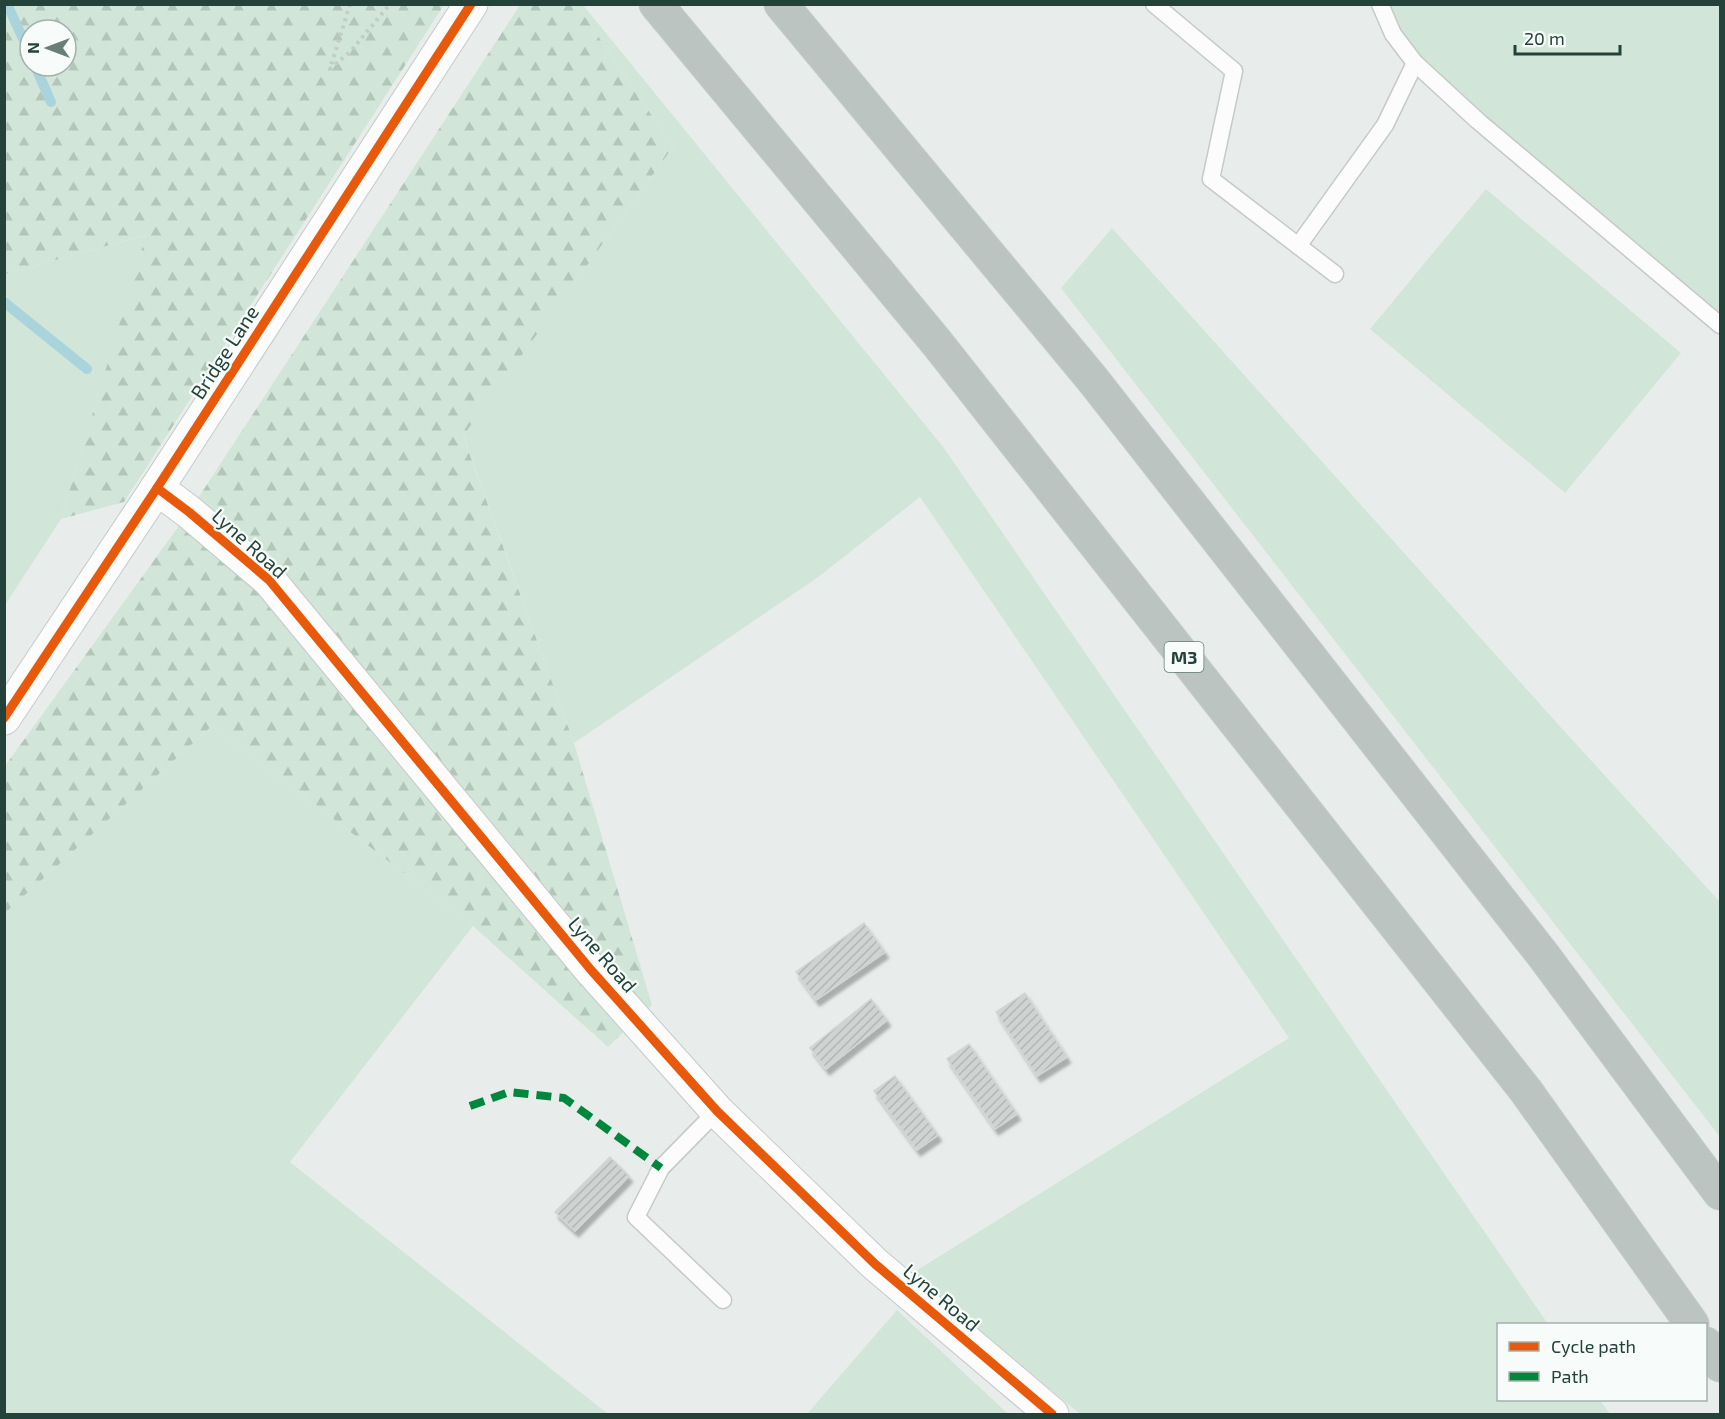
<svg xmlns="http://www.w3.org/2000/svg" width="1725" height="1419" viewBox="0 0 1725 1419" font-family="'Exo 2',sans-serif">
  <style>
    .grass { fill: #d1e6d8 }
    .forest { fill: url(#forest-firs); fill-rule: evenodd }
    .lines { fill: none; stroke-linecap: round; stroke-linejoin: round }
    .stream { stroke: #a9d4db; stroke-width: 10 }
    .building { fill: url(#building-hatch); stroke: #d1d6d4; stroke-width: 1.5; filter: url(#shadow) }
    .lane-casing { stroke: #c5cac8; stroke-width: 19 }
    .street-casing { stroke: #c5cac8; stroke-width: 35 }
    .secondary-casing { stroke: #c3cbc8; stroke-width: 35 }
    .highway-casing { stroke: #c3ccc9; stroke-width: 35 }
    .path { stroke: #c3ccca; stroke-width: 4; stroke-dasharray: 3 4.5; stroke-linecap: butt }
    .lane { stroke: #fcfcfc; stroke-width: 16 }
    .street { stroke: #fcfcfc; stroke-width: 33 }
    .secondary { stroke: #fcfcfc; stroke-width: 33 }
    .highway { stroke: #bcc4c2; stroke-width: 33 }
    .quiet { stroke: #00873e; stroke-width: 8; stroke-dasharray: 15 8; stroke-linecap: butt }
    .cycleway-casing { stroke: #f7fbf9; stroke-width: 13 }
    .cycleway { stroke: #e8590c; stroke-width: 9 }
    .labels { text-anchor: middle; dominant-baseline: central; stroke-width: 4.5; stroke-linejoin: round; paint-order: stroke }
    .shield { fill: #f7fbf9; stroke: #637a73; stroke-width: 1.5 }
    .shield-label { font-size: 18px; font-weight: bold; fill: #24423a }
    .street-label { font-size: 20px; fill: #24423a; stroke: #f7fbf9 }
  </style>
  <defs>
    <pattern id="forest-firs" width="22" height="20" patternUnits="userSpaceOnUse" patternTransform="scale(1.5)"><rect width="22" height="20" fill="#d1e6d8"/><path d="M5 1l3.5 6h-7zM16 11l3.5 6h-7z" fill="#b3c6ba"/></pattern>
    <pattern id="building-hatch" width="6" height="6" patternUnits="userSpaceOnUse" patternTransform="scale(1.5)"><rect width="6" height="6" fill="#cfd4d2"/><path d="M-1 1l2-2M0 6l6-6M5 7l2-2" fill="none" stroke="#b2b7b5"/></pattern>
    <filter id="shadow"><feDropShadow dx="3.5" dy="6" stdDeviation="1.5" flood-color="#0004"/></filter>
  </defs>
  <rect width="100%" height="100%" fill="#e8edeb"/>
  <g class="grass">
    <path d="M577 5H583L944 448 1548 1324H1498V1400H1600L1610 1414H1080L911 1274 1289 1038 920 497 817 578 574 743 463 435 673 147Z"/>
    <path d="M1380 5H1720V330L1415 63Z"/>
    <path d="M1486 189 1681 353 1565 493 1370 329Z"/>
    <path d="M1112 228 1557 723 1720 902V1137L1061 288Z"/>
    <path d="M147 235 61 519 5 605V274Z"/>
    <path d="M212 726 473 926 290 1162 608 1414H5L4 913Z"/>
    <path d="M897 1310 1008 1414H807Z"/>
  </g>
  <g class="forest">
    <path d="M5 4 444 5 124 502 61 519 146 235 5 274ZM30 30H66V66H30Z"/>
    <path d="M520 5H577L673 147 463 436 574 743 652 1005 608 1047 473 926 212 726 5 913V766L189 512Z"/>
  </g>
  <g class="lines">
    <g class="stream">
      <path d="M7 4 30 54"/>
      <path d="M35 66 51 102"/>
      <path d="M4 302 87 369"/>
    </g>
  </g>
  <g class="building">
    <path d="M864 923 885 952 816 1000 796 972Z"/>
    <path d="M1025 993 1067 1057 1037 1076 996 1012Z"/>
    <path d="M871 999 887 1020 826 1069 810 1048Z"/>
    <path d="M969 1044 1017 1114 995 1129 947 1059Z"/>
    <path d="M895 1076 938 1135 917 1150 874 1091Z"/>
    <path d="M610 1157 629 1176 575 1231 555 1212Z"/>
  </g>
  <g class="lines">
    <defs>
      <g id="lane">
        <path d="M1154 4 1234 71 1211 179 1335 274"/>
        <path d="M1380 4 1393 34 1415 63 1478 121 1720 325"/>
        <path d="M1298 246 1385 125 1415 63"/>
        <path d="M717 1111 661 1168 636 1217 723 1300"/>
      </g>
      <path id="street" d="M157 488 189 512 269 580 591 970 717 1111 875 1264 1052 1414"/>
      <path id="secondary" d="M4 718 157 488 471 4"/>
      <g id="highway">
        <path d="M656 4 937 343 1526 1091 1692 1324"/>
        <path d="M781 4 1093 380 1543 955 1720 1193"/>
        <path d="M1706 1344 1720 1365"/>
      </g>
    </defs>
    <use href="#lane" class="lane-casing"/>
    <use href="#street" class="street-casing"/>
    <use href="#secondary" class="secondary-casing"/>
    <use href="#highway" class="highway-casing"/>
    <path class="path" d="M350 4 330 69 351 51 390 4"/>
    <use href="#lane" class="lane"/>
    <use href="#street" class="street"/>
    <use href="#secondary" class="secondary"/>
    <use href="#highway" class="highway"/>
    <path class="quiet" d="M470 1106 509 1092 564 1098 661 1168"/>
    <defs>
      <g id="cycleway">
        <path d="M157 488 189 512 269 580 591 970 717 1111 875 1264 1052 1414"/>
        <path d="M4 718 157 488 471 4"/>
      </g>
    </defs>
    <use href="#cycleway" class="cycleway-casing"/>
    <use href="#cycleway" class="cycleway"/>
  </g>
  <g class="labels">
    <rect class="shield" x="1164.5" y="642" width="39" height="30" rx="4.5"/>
    <g class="shield-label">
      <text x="1184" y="657">M3</text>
    </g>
    <g class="street-label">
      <text transform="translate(224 352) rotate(-57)">Bridge Lane</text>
      <text transform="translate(250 543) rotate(42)">Lyne Road</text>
      <text transform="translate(603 954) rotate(49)">Lyne Road</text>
      <text transform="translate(942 1297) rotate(40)">Lyne Road</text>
    </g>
  </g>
  <rect width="1725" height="1419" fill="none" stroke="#24423a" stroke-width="12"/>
  <rect x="1497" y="1323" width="210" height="78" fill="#f7fbf9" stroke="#a3b1ad" stroke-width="1.5"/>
  <rect x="1509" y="1342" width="30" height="9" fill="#e8590c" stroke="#a3b1ad" stroke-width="1.5"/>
  <text x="1551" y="1353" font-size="18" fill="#24423a">Cycle path</text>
  <rect x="1509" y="1372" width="30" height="9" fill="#00873e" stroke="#a3b1ad" stroke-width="1.5"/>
  <text x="1551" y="1383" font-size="18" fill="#24423a">Path</text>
  <g transform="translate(48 48) rotate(270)"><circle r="28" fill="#f7fbf9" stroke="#a3b1ad" stroke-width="1.5"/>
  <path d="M0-4.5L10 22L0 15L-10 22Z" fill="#697e78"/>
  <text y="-9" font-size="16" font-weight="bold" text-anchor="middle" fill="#24423a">N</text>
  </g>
  <path d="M1515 45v9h105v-9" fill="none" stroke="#24423a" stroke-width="3"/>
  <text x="1524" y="45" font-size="18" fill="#24423a" stroke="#f7fbf9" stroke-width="4.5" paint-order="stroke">20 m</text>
</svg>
